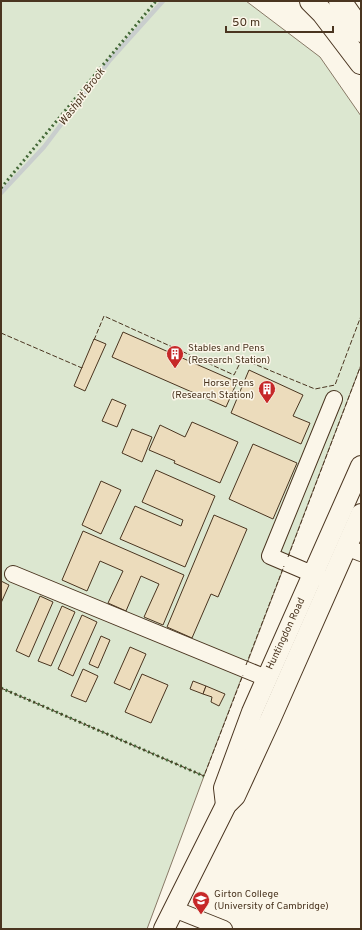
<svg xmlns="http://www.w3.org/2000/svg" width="362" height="930" viewBox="0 0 362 930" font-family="Overpass,sans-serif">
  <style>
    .green { fill: #dce7d0; stroke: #887966 }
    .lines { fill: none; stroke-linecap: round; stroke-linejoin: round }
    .stream { stroke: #c9cecd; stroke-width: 4.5 }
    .building { fill: #ecdcbc; stroke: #4a3520 }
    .minor-casing { stroke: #4a3520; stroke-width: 18 }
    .major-casing { stroke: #4a3520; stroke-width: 22 }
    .highway-casing { stroke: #4a3520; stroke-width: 24 }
    .minor { stroke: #fbf6e9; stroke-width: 16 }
    .major { stroke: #fbf6e9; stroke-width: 20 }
    .highway { stroke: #fbf6e9; stroke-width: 22 }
    .hedge { stroke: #436837; stroke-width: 3; stroke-dasharray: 2 3; stroke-linecap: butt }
    .fence { stroke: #4a3520; stroke-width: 1; stroke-dasharray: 5 2; stroke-linecap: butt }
    .labels { text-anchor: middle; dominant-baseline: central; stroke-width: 3; stroke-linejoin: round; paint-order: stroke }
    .poi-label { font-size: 10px; fill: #4a3520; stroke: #fbf6e9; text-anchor: start }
    .street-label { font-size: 10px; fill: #4a3520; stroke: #fbf6e9 }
    .water-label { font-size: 11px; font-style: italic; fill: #4a3520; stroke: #fbf6e9 }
  </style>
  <rect width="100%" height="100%" fill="#fbf6e9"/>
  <path class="green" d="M1 1H246L320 57 361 116V365L204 776 147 929H1Z"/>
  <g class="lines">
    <path class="stream" d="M1 193 44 147 110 60 163 1"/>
  </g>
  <g class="building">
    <path d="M123 332 237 382 226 407 112 357Z"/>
    <path d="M94 339 106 344 85 391 74 386Z"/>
    <path d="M249 370 303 395 293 416 310 423 301 444 231 413Z"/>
    <path d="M112 399 126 405 117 427 102 421Z"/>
    <path d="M192 422 238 442 220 483 174 463 175 461 149 450 160 425 185 437Z"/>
    <path d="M132 429 152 437 142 462 122 453Z"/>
    <path d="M253 444 297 463 273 519 229 499Z"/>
    <path d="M156 470 215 496 185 567 120 539 135 506 181 526 183 520 142 502Z"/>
    <path d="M101 481 121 490 101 534 82 525Z"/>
    <path d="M214 515 247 529 218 597 211 594 192 638 167 627Z"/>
    <path d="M83 531 184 575 163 625 144 617 159 584 141 576 126 611 108 603 123 571 100 561 87 591 62 580Z"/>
    <path d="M1 581 9 585 1 603Z"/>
    <path d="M40 596 53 602 29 657 16 651Z"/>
    <path d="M62 606 75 612 51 666 38 661Z"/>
    <path d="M82 615 97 622 73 676 58 669Z"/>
    <path d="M101 636 110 640 98 668 89 664Z"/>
    <path d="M130 647 146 654 130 690 114 683Z"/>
    <path d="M83 669 98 676 86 702 71 696Z"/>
    <path d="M142 674 168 685 151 723 125 712Z"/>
    <path d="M193 681 206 686 203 694 190 689Z"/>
    <path d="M206 686 225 694 219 706 211 702 212 697 203 694Z"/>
  </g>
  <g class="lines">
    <defs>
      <g id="minor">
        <path d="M346 547 361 553"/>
        <path d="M13 574 266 678"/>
        <path d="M324 579 270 556 334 399"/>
        <path d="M174 909 224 929"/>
      </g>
      <g id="major">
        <path d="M226 805 224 788 252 712 361 466"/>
        <path d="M164 929 226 805 235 796 270 720 361 514"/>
      </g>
      <g id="highway">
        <path d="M311 1 323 13 361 63"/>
        <path d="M340 1 361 31"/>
      </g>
    </defs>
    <use href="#minor" class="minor-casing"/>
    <use href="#major" class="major-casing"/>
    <use href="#highway" class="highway-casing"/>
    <use href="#minor" class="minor"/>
    <use href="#major" class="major"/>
    <use href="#highway" class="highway"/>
    <g class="hedge">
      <path d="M1 188 156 1"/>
      <path d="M1 688 204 776"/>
    </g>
    <g class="fence">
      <path d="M1 333 82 368 83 366"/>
      <path d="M94 340 104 316 234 375 242 359 315 389 335 385 361 316"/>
      <path d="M288 557 361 365"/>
      <path d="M246 665 284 566"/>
      <path d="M1 688 204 776 243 675"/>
    </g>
  </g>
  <defs>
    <symbol id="building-pin" viewBox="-11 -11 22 30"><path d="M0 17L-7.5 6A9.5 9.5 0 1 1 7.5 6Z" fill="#c62828" stroke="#fbf6e9"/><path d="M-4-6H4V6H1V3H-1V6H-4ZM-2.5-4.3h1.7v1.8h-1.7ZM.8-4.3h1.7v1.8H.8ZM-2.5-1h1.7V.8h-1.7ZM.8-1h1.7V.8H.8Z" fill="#fff"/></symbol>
    <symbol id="university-pin" viewBox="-11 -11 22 30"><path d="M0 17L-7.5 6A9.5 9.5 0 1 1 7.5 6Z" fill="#c62828" stroke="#fbf6e9"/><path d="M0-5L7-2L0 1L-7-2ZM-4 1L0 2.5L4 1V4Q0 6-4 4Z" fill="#fff"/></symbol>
  </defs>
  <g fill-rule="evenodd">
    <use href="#building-pin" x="165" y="344" width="20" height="27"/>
    <use href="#building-pin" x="257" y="379" width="20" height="27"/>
    <use href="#university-pin" x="191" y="890" width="20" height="27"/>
  </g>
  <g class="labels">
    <g class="poi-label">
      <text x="188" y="348">Stables and Pens<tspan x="188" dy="12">(Research Station)</tspan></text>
      <text x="254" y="383" text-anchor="end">Horse Pens<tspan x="254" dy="12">(Research Station)</tspan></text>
      <text x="214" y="894">Girton College<tspan x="214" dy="12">(University of Cambridge)</tspan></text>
    </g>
    <g class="street-label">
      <text transform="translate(286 634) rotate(-65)">Huntingdon Road</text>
    </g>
    <g class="water-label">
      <text transform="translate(82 97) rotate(-53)">Washpit Brook</text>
    </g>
  </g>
  <rect width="362" height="930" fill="none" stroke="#4a3520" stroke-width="4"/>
  <path d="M226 26v6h107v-6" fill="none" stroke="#4a3520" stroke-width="2"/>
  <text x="232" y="26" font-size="12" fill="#4a3520" stroke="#fbf6e9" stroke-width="3" paint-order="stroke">50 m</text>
</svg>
